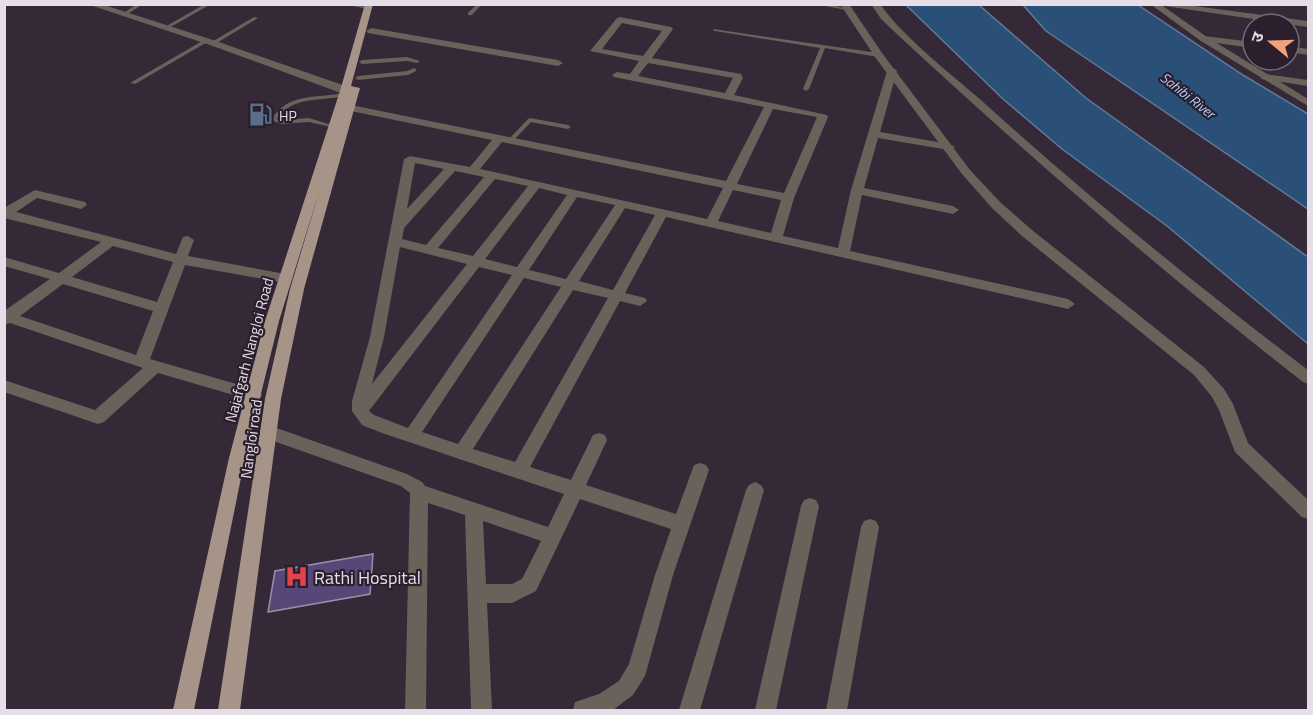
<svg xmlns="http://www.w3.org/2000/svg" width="1313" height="715" viewBox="0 0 1313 715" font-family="'Titillium Web','Noto Sans Devanagari',sans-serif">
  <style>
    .water { fill: #2a5078; stroke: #627a99; stroke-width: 1.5 }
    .building { fill: #574677; stroke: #9790a6; stroke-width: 1.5 }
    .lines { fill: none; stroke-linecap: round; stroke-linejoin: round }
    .service { fill: #6a615b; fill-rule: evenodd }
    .minor { fill: #6a615b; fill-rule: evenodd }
    .tertiary { fill: #6a615b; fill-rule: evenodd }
    .primary { fill: #a79488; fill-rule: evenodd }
    .labels { text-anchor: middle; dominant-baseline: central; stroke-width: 4.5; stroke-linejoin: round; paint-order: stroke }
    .far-water-label { font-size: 14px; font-style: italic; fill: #afd2f9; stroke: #2b1e2d }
    .far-poi-label { font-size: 14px; fill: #e5dde7; stroke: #2b1e2d; text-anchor: start }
    .street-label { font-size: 15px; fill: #e5dde7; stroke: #2b1e2d }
    .near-poi-label { font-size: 18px; fill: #e5dde7; stroke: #2b1e2d; text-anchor: start }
  </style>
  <rect width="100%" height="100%" fill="#352837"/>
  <g class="water">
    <path d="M906 5H979L1086 98 1308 257V344L1167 226 1062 149 1003 99Z"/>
    <path d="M1023 5H1138L1243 75 1308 114V209L1046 31Z"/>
  </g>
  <path class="building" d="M373 554 370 594 268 612 275 571Z"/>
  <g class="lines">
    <g class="service">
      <path d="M137 4H143L126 15 122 14Z"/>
      <path d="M205 4H211L167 29 163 28Z"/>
      <path d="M342 4H356L370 8 368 9Z"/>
      <path d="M477 4H482L472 15H468V13Z"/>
      <path d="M815 4H828L848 9 846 10Z"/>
      <path d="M254 17 258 18 215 44 210 43Z"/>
      <path d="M713 29 878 53 881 55 878 57 825 48 809 89 806 91 803 89 820 48 715 31 713 30Z"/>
      <path d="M204 40 209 41 135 84 130 83Z"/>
      <path d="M407 57 420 61 417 63 407 61 362 64 359 62 362 60Z"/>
      <path d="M414 68 416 69V71L408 75 358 80 355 78 358 76 407 71Z"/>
      <path d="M343 93 346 95 345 96C322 101 291 96 277 119L281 120 309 118 335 126V128L309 122 281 124 271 120C288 92 315 99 343 93Z"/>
      <path d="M530 118 568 125 571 127 568 129 531 122 513 141H509V139L528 119Z"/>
    </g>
    <g class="minor">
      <path d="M87 4H101L216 41 360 91 355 94 341 93 210 45Z"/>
      <path d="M1151 4H1179L1308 21V27Z"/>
      <path d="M620 17 671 27 673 29 652 58 741 74 743 78 734 95 827 115 828 117 794 198 783 236 838 248 851 190 887 71 895 69 897 71 880 132 949 144 955 147 949 150 878 138 864 188 953 206 959 210 953 214 862 195 850 251 1068 299 1075 304 1068 309 666 217 625 293 645 298 647 301 640 306 620 301 530 467 571 480 593 435 599 433 605 435 607 440 586 485 676 514 694 465 700 463 706 465 709 470 673 575 645 676 633 695 613 710H573L575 702 599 694 619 681 629 664 655 575 671 529 580 499 536 591 512 603H487L492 710H471L465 515 428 503 426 710H405L410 493 401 486 262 437 260 432 262 427 268 425 407 474 422 482 425 486 548 527 564 494 382 433 362 425 352 411V401L370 337 404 159 410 156 470 167 492 140 351 111 346 108 351 105 726 181 764 107 614 77 612 75 617 72 630 74 639 61 590 51 617 18ZM622 23 662 31 643 56 602 49ZM648 63 733 78 725 93 638 76ZM773 109 817 117 784 193 737 184ZM502 142 723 188 707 219 480 169ZM415 163 444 169 407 209ZM455 171 484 177 426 245 402 239 404 228ZM495 179 528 186 473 256 438 248ZM539 188 567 195 517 267 485 259ZM733 190 781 200 771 233 718 221ZM577 197 615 205 566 279 529 270ZM625 208 655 215 613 290 579 281ZM400 247 467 264 372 384 384 337ZM479 267 512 275 408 428 374 415 369 411ZM524 278 561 287 458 444 422 432ZM573 290 608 298 515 462 473 449ZM483 521 541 541 522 579 512 584H486Z"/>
      <path d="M371 28 558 60 563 63 558 66 368 33 366 31Z"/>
      <path d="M1204 36 1253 42V48L1201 41 1199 39Z"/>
      <path d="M1289 46 1308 49V55L1289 52Z"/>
      <path d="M1265 74 1308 80V86L1261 79V75Z"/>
      <path d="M35 190 85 202 87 205 81 209 37 198 16 212 176 254 183 237 188 236 194 240 188 256 291 275 293 278 291 281 286 283 185 265 150 359 260 391 262 395 260 399 254 401 158 373 104 422 98 424 4 392V380L95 410 143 368 10 323 4 325V311L50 279 4 266V257L59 273 101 242 4 218V208ZM113 246 173 262 157 302 72 277ZM63 284 153 311 136 355 20 316Z"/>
      <path d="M755 482 761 485 764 490 700 710H679L746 490 749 485Z"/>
      <path d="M810 498 816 500 819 506 776 710H755L801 506 804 500Z"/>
      <path d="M870 519 876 521 879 527 847 710H826L861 527 864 521Z"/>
    </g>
    <g class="tertiary">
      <path d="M840 4H849L882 53 970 170 1000 202 1032 230 1204 367 1224 389 1233 404 1248 443 1308 500V519L1302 517 1235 452 1219 410 1212 397 1194 375 1022 236 992 208 962 174 875 57Z"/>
      <path d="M871 4H880C903 37 951 74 982 101 1087 196 1196 285 1308 370V384L1303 382C1163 273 1030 157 900 37L881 19Z"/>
      <path d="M1150 4H1160L1207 37 1308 99V106L1201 41Z"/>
    </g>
    <path class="primary" d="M365 4H373L351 86 360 88 304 289 281 399 240 710H218L265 399 290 289 320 189 279 321 245 458 194 710H173L229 458 265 321 340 91Z"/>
  </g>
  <defs>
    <symbol id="fuel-bare" viewBox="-9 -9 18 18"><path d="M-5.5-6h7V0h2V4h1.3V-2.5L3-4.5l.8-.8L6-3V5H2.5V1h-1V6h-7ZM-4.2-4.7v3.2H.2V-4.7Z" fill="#5c6f8a" stroke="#2b1e2d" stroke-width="2.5" paint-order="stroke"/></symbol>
    <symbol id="hospital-bare" viewBox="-9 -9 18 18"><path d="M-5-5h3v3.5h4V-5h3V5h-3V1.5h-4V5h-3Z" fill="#e0444e" stroke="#2b1e2d" stroke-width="2.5" paint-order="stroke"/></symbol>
  </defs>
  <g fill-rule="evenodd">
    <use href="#fuel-bare" x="244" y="98" width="33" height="33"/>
    <use href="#hospital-bare" x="280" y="560" width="33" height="33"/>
  </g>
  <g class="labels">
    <g class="far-water-label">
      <text transform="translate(1188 95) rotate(38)">Sahibi River</text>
    </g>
    <g class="far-poi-label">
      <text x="279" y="115">HP</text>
    </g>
    <g class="street-label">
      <text transform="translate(249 350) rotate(-75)">Najafgarh Nangloi Road</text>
      <text transform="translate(251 439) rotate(-82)">Nangloi road</text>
    </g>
    <g class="near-poi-label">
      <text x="314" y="577">Rathi Hospital</text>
    </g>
  </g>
  <rect width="1313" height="715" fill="none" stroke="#e5dde7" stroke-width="12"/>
  <g transform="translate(1271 42) rotate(289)"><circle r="28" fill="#2b1e2d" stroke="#756a77" stroke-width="1.5"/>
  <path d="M0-4.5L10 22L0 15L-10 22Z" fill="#f0a27a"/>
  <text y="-9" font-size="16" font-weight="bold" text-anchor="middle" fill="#e5dde7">उ</text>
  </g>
</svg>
